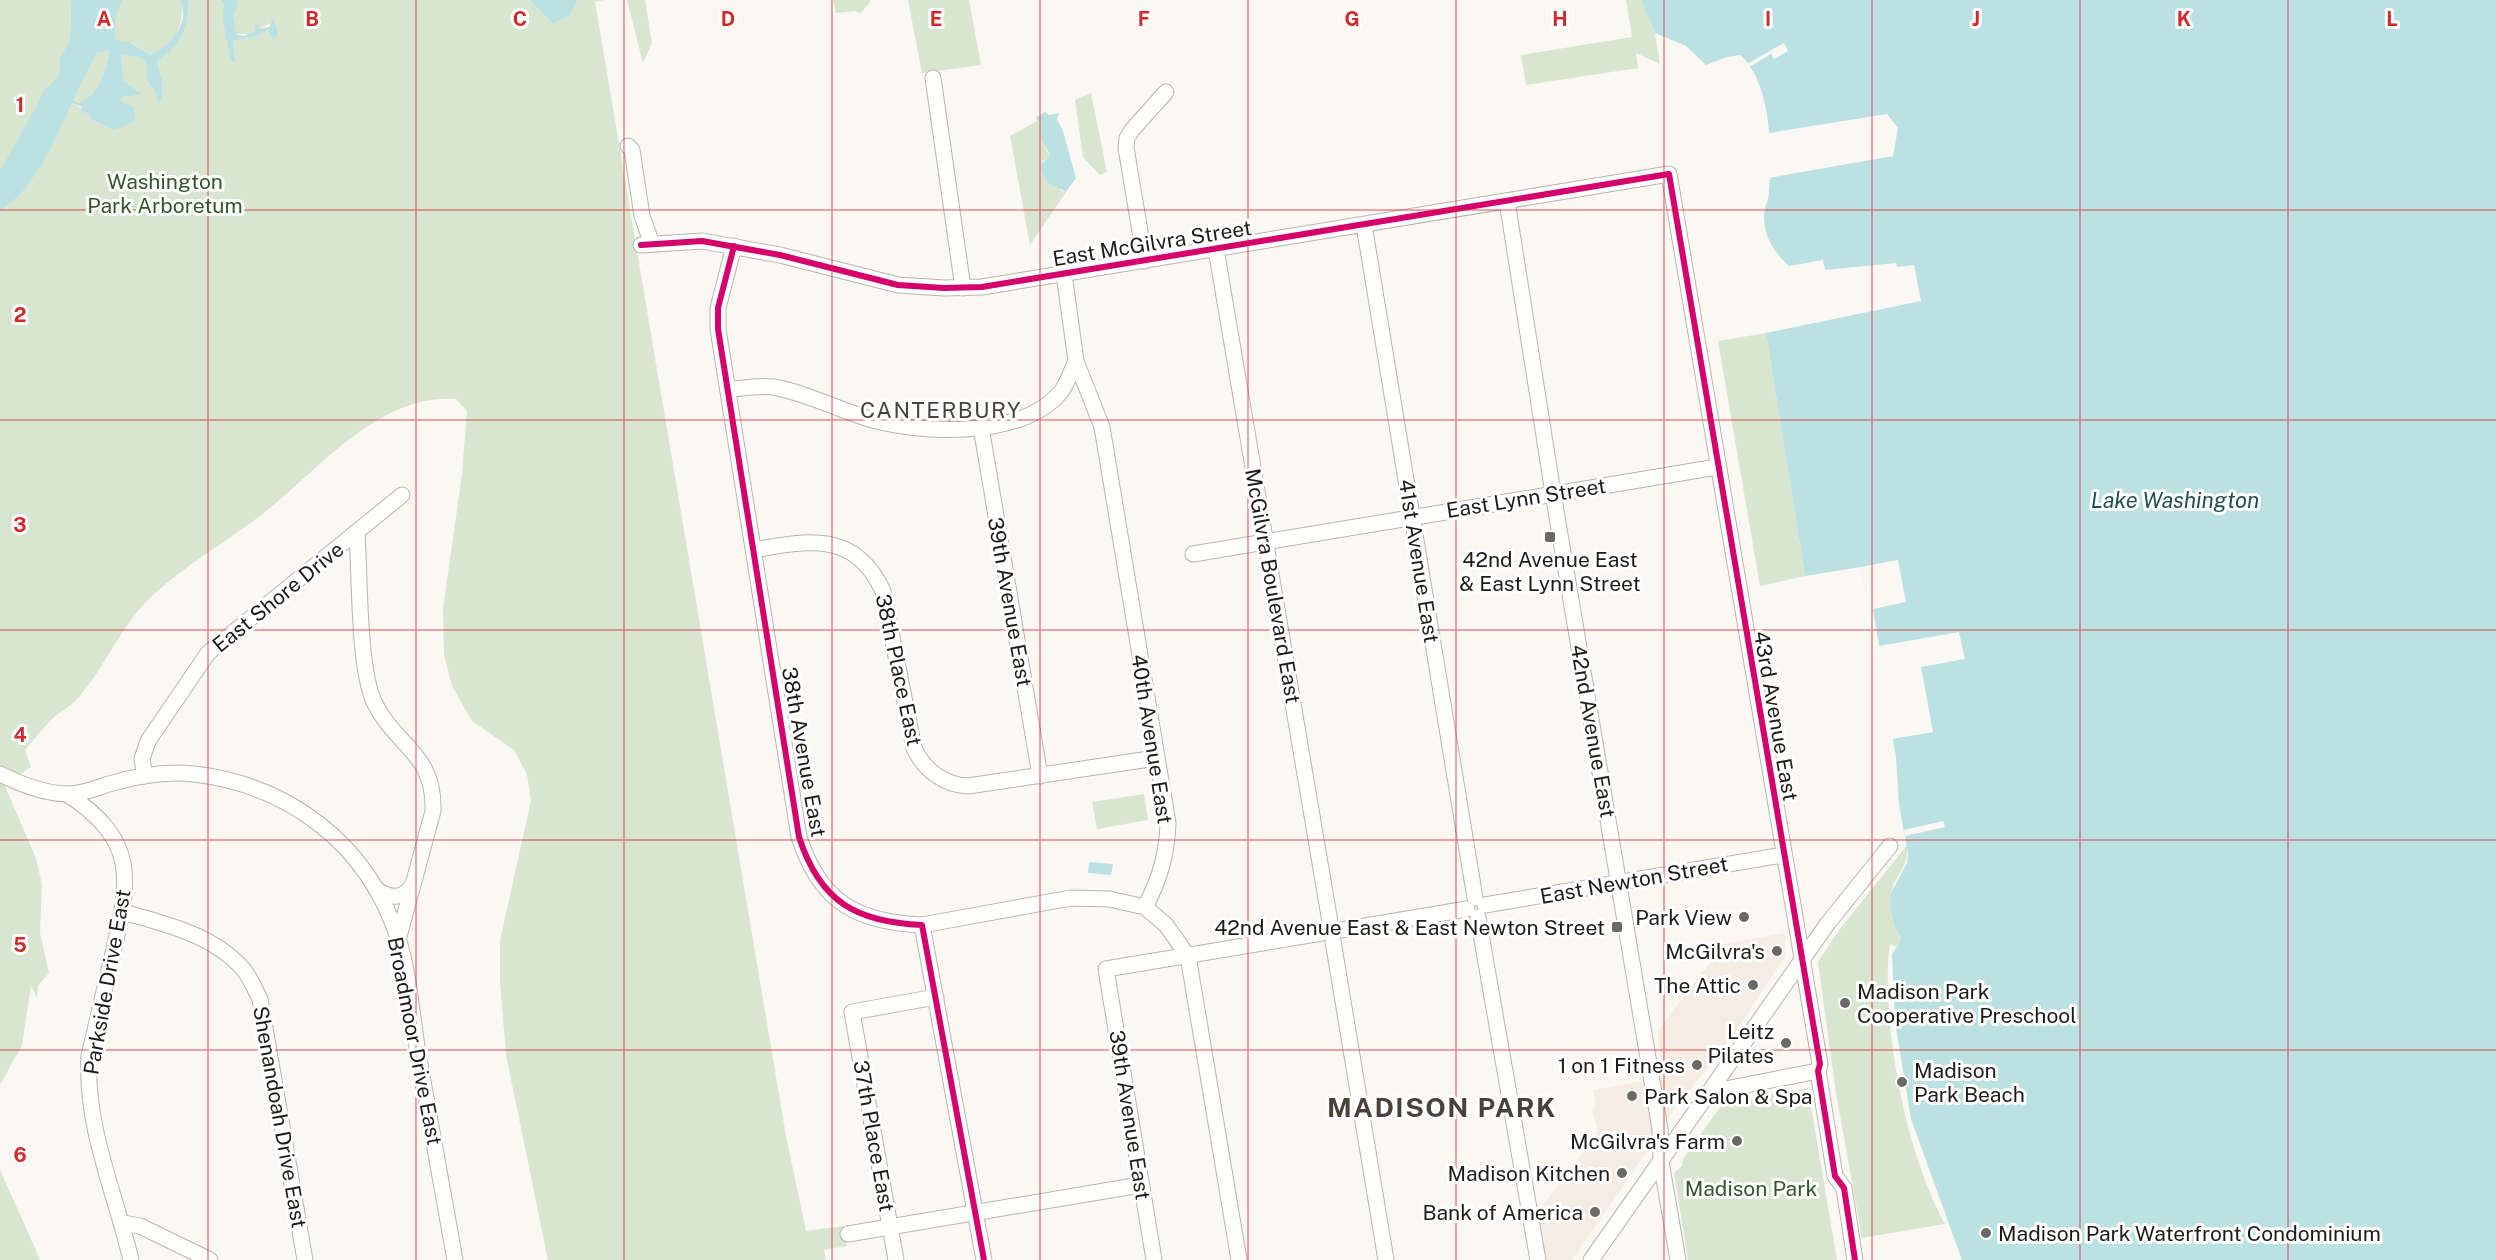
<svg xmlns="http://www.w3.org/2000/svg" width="2496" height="1260" viewBox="0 0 2496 1260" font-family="'Public Sans',sans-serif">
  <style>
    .built { fill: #f5ede3 }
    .green { fill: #d7e5d1 }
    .water { fill: #bbe1e2; fill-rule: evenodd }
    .pier { fill: #fbf8f4 }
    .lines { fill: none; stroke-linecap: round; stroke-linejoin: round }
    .minor-casing { stroke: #b7b5b1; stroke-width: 17 }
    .minor { stroke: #fefefd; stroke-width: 15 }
    .cycleway-casing { stroke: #fff; stroke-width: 10 }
    .cycleway { stroke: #d6006c; stroke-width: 6 }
    .grid { fill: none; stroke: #d62828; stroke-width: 1.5; stroke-opacity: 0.55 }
    .poi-dot { fill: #6b6965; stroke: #fff; stroke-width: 2 }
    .labels { text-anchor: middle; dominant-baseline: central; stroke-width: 6; stroke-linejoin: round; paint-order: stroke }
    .park-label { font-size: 21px; fill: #305829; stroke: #fff }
    .street-label { font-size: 21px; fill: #1e1c18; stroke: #fff }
    .poi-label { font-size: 21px; fill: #1e1c18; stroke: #fff; text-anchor: end }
    .neighbourhood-label { font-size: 22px; letter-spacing: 1.5px; fill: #48423a; stroke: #fff }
    .water-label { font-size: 22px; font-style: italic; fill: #205053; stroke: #fff }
    .district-label { font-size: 27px; font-weight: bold; letter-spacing: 1.5px; fill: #48423a; stroke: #fff }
    .grid-label { font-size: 20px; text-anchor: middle; font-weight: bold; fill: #d62828; stroke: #fff; stroke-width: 6; stroke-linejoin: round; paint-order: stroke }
  </style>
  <rect width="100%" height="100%" fill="#fbf8f4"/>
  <path class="built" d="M1785 933V957L1735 1033 1653 1137 1650 1147 1572 1260H1543L1536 1214 1598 1132 1592 1110 1596 1107 1593 1090 1664 1077 1657 1032 1724 944Z"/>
  <g class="green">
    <path d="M0 0H71L70 40 60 58V69L55 80 43 90 38 103 0 170Z"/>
    <path d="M121 0H184C181 29 178 41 151 55L132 43 113 45 108 7Z"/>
    <path d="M189 0H220L224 4C220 25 228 40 230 60L234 63 233 41 255 37 266 30 278 32 275 21 250 34H235L233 15 237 9V0H529L553 24 570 15 578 0H604L595 2 600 31 786 1136 806 1231 844 1226 847 1246 824 1250 826 1260H548L506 1055 500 982V941L531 800 527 774 514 750 472 721 452 686 444 655 443 609 462 474 467 411 456 399C378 394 321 468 265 512 228 541 186 564 152 596 122 624 106 665 80 696 73 705 61 711 52 719 42 729 34 740 25 750L31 767 4 784 36 858 42 885 40 933 49 973 38 986 37 998 31 986 22 1045 0 1085V211C31 191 57 137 72 103L88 111 90 119 114 130 120 97 141 95 124 81 121 54 142 59 147 65V81L154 89 159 101 162 80 157 62C183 40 187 34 189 0Z"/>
    <path d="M627 0H645L652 43 643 63Z"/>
    <path d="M833 0H870V2L860 14 856 11 836 13Z"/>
    <path d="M908 0H969L981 65 922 73Z"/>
    <path d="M1626 0H1641L1655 33 1660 64 1636 53 1638 68 1526 85 1521 55 1632 37Z"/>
    <path d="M110 51C105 71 100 94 79 103L73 100 97 53Z"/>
    <path d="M1091 93 1107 172 1100 175 1083 157 1075 100Z"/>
    <path d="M1037 121 1042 123 1046 150 1050 155 1042 162 1061 191 1066 192 1030 245 1010 136Z"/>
    <path d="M1766 333 1805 576 1760 586 1718 341Z"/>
    <path d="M1144 794 1148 820 1097 829 1092 802Z"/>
    <path d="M1907 845C1910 868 1892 877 1891 895 1890 912 1900 930 1900 942L1896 947 1891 944 1889 949C1882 1029 1906 1154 1945 1224L1862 1238 1836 1093 1818 962 1839 930Z"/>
    <path d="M1808 1088 1837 1260H1688L1674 1173 1682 1166 1683 1159 1723 1103Z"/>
    <path d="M0 1170 35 1248 40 1260H0Z"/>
  </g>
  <g class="water">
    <path d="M71 0H122L115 19V40L131 43 151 55C171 45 190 24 181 0H189C187 34 183 41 157 62L162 80V98L159 102 154 89 147 81V65L142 59 121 54 124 81 142 95 120 97 121 102 135 108V121L114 130 90 119 88 112 82 113V107L72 103C56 139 34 189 0 211V170L38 103 43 90 55 80 60 69V58L70 40ZM110 51C105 71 100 94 79 103L73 100 97 53Z"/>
    <path d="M220 0H237V9L233 15 236 34 244 36 255 31V23L259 29 269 27 272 20 275 21 278 32 276 37 271 36 268 30 255 37 233 41 235 63 230 60C228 40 220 25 224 4Z"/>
    <path d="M529 0H578L570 15 553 24Z"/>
    <path d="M1641 0H2496V1260H1962L1911 1119 1895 1022 1892 954 1900 942V936L1895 927 1890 905 1891 893 1907 863 1908 853 1899 805 1896 757 1861 567 1805 576 1766 333 1921 301 1914 265 1897 267 1896 263 1825 270 1823 260 1789 266C1774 253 1763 235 1764 214 1765 206 1769 199 1769 191 1772 152 1772 83 1740 55L1727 57 1706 65 1686 46 1655 33Z"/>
    <path d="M1045 112 1049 115 1059 113 1057 119 1063 131 1076 178 1066 192 1049 183 1039 167 1050 155 1041 137 1042 123 1037 121 1036 117Z"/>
    <path d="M1089 862 1113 864 1111 875 1088 873Z"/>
  </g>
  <g class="pier">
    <path d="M1784 43 1788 51 1774 59 1771 54 1749 67 1747 64Z"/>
    <path d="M1887 114 1898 128 1893 156 1768 178 1769 133Z"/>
    <path d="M1898 560 1906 602 1873 609 1879 646 1959 632 1965 659 1921 667 1933 732 1892 739 1861 567Z"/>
    <path d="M1943 821 1945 827 1905 836 1904 830Z"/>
  </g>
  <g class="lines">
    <defs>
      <g id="minor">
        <path d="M933 78 963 288"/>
        <path d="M628 146 632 150 642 216 652 244"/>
        <path d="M1507 201 1553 493 1660 1129 1661 1162 1678 1260"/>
        <path d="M1364 225 1475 898"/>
        <path d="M641 245 702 241 780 255 898 285 944 288 982 287 1669 174 1820 1064 1818 1071 1835 1176 1844 1188 1855 1260"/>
        <path d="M734 246 718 308V329L799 837C820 902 856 922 922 925L984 1260"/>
        <path d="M1216 249 1330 922"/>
        <path d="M1145 261 1126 148 1127 138 1132 130 1166 92"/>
        <path d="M1064 274 1076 361 1102 427 1168 823C1167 854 1160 879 1145 907"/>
        <path d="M728 390C743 388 758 385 773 387 805 392 841 411 873 420 925 434 1021 438 1060 393 1067 385 1071 371 1076 361"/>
        <path d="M981 427 1040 776"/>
        <path d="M357 533C360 575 358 666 374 702 396 747 435 753 433 811L398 940"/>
        <path d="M754 550C809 540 855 531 883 591L914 748C924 770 944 785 968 786L1156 758"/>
        <path d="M1193 554 1717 467"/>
        <path d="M0 774C20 784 46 794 69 794 83 794 96 788 109 784 136 776 167 771 194 774 290 785 368 845 398 938 410 976 412 1019 419 1059 431 1126 443 1193 455 1260"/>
        <path d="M145 776 142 759 148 741 208 653 402 495"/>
        <path d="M67 794C138 840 130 880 113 953 105 987 97 1022 89 1056 85 1127 115 1192 131 1260"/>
        <path d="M376 889C390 899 405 900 413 883"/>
        <path d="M1485 905 1783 855"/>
        <path d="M123 912C166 924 214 935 244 970 250 978 255 989 260 999L305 1260"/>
        <path d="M1478 917 1538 1260"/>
        <path d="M922 925 1071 898 1109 899 1145 907 1166 925 1188 956 1239 1260"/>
        <path d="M1341 930 1467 909"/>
        <path d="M1333 941 1386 1260"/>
        <path d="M1705 1098 1720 1090 1818 1071"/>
        <path d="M123 1223 140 1226 210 1260"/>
        <path d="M848 1234 1140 1185"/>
        <path d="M896 1260 852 1012 936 997"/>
        <path d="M1154 1260 1106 969 1322 933"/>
        <path d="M1591 1260 1828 923 1890 846"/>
      </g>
    </defs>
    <use href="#minor" class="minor-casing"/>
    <use href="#minor" class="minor"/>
    <defs>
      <g id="cycleway">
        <path d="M641 245 702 241 780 255 898 285 944 288 982 287 1669 174 1820 1064 1818 1071 1835 1176 1844 1188 1855 1260"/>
        <path d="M734 246 718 308V329L799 837C820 902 856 922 922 925L984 1260"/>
      </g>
    </defs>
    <use href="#cycleway" class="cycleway-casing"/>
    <use href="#cycleway" class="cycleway"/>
  </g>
  <path class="grid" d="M208 0V1260M416 0V1260M624 0V1260M832 0V1260M1040 0V1260M1248 0V1260M1456 0V1260M1664 0V1260M1872 0V1260M2080 0V1260M2288 0V1260M0 210H2496M0 420H2496M0 630H2496M0 840H2496M0 1050H2496"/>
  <g class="poi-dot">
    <rect x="1544" y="531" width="12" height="12" rx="3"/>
    <circle cx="1744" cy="917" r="6"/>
    <rect x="1611" y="921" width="12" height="12" rx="3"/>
    <circle cx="1777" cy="951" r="6"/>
    <circle cx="1753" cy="985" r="6"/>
    <circle cx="1845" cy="1003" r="6"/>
    <circle cx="1786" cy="1043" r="6"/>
    <circle cx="1697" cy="1065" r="6"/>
    <circle cx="1902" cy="1082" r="6"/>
    <circle cx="1632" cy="1096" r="6"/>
    <circle cx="1737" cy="1141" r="6"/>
    <circle cx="1622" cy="1173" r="6"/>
    <circle cx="1595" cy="1212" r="6"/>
    <circle cx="1986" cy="1233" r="6"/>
  </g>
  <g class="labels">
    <g class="park-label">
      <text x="165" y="181">Washington<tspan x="165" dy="24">Park Arboretum</tspan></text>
      <text x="1751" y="1188">Madison Park</text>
    </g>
    <g class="street-label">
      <text transform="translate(1152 243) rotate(-9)">East McGilvra Street</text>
      <text transform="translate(1526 498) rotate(-9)">East Lynn Street</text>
      <text transform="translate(1419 561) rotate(81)">41st Avenue East</text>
      <text transform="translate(1273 586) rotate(80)">McGilvra Boulevard East</text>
      <text transform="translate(278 597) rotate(-39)">East Shore Drive</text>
      <text transform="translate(1010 602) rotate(80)">39th Avenue East</text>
      <text transform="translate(899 670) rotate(78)">38th Place East</text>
      <text transform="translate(1776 716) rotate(80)">43rd Avenue East</text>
      <text transform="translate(1593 731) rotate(80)">42nd Avenue East</text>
      <text transform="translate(1152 739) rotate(81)">40th Avenue East</text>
      <text transform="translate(804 752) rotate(80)">38th Avenue East</text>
      <text transform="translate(1634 880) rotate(-10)">East Newton Street</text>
      <text transform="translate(107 982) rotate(-80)">Parkside Drive East</text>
      <text transform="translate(415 1041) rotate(79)">Broadmoor Drive East</text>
      <text transform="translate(1130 1115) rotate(81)">39th Avenue East</text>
      <text transform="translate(280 1117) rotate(80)">Shenandoah Drive East</text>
      <text transform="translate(874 1136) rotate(80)">37th Place East</text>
    </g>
    <g class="poi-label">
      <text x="1550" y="559" text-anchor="middle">42nd Avenue East<tspan x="1550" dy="24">&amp; East Lynn Street</tspan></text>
      <text x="1732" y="917">Park View</text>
      <text x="1605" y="927">42nd Avenue East &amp; East Newton Street</text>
      <text x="1765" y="951">McGilvra's</text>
      <text x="1741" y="985">The Attic</text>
      <text x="1857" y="991" text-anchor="start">Madison Park<tspan x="1857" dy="24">Cooperative Preschool</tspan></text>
      <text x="1774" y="1031">Leitz<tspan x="1774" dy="24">Pilates</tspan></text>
      <text x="1685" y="1065">1 on 1 Fitness</text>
      <text x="1914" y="1070" text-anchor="start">Madison<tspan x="1914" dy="24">Park Beach</tspan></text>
      <text x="1644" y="1096" text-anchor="start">Park Salon &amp; Spa</text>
      <text x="1725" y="1141">McGilvra's Farm</text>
      <text x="1610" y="1173">Madison Kitchen</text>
      <text x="1583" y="1212">Bank of America</text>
      <text x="1998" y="1233" text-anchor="start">Madison Park Waterfront Condominium</text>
    </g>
    <g class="neighbourhood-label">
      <text x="941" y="410">CANTERBURY</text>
    </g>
    <g class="water-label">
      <text x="2175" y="500">Lake Washington</text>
    </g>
    <g class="district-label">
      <text x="1442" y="1107">MADISON PARK</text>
    </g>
  </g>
  <g class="grid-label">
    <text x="104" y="26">A</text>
    <text x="312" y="26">B</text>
    <text x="520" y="26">C</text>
    <text x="728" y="26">D</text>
    <text x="936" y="26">E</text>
    <text x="1144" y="26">F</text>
    <text x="1352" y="26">G</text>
    <text x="1560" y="26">H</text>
    <text x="1768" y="26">I</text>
    <text x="1976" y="26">J</text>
    <text x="2184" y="26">K</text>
    <text x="2392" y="26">L</text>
    <text x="20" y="112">1</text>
    <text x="20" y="322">2</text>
    <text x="20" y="532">3</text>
    <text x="20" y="742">4</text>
    <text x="20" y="952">5</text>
    <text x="20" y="1162">6</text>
  </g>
</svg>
